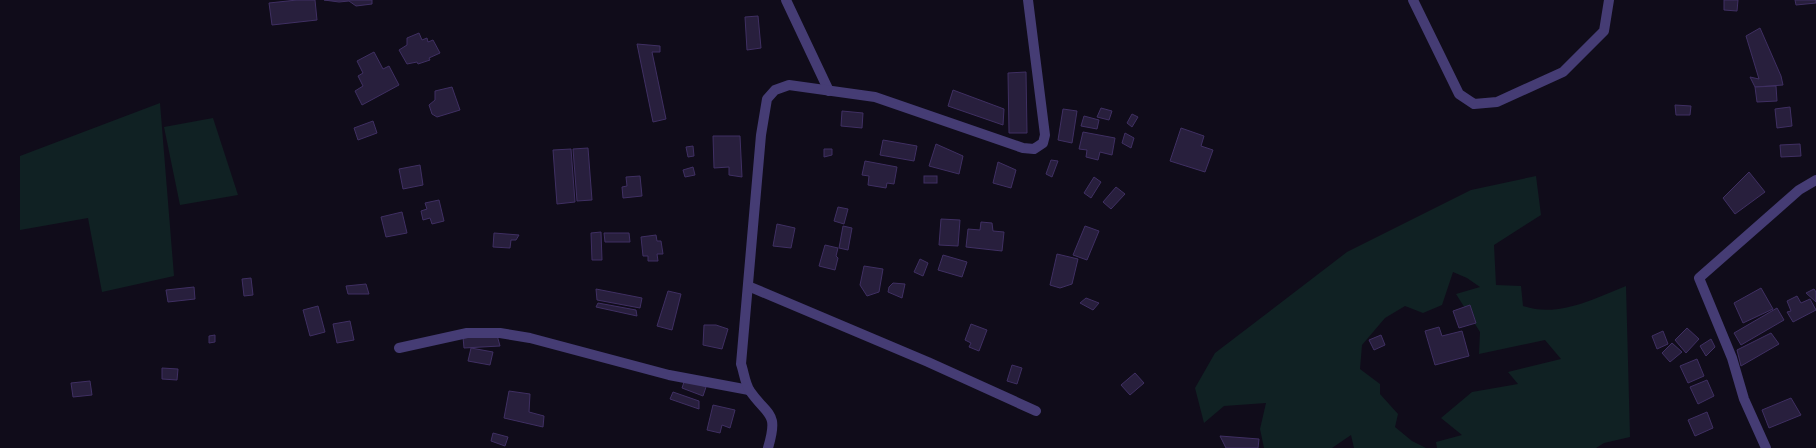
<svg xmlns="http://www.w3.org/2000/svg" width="1816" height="448" viewBox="0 0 1816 448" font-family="'DejaVu Sans',sans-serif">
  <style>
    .green { fill: #102123 }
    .building { fill: #281f3d; stroke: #3f2f62 }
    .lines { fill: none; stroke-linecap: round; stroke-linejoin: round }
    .minor { stroke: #453c74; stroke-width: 10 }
  </style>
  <rect width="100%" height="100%" fill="#100c1a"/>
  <g class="green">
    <path d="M160 103 174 276 102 292 88 218 20 230V156Z"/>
    <path d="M213 118 238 195 180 205 164 127Z"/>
    <path d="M1536 176 1541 215 1494 245 1496 285 1521 286 1523 306C1558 318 1593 299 1626 286L1630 437 1604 443 1596 448H1437L1436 442 1462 435 1441 418 1472 392 1518 384 1508 372 1561 359 1545 340 1479 354 1480 332 1456 294 1480 287 1467 278 1453 272 1442 305 1423 313 1405 306 1385 318 1362 345 1360 369 1380 384V394L1398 414 1395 427 1412 441 1426 448H1354L1351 435 1332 448H1264L1260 429 1266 403 1224 406 1204 423 1195 388 1215 353 1347 252 1471 190Z"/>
  </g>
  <g class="building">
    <path d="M297 0H315L317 20 272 25 269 3Z"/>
    <path d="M324 0H372V4L356 6 349 1 339 2Z"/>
    <path d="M1724 0H1738L1737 11 1724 10Z"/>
    <path d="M1795 0H1816V3L1796 5Z"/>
    <path d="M758 16 761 48 747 50 745 17Z"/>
    <path d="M1760 28 1781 76 1783 85 1755 87 1750 77 1759 79 1746 36Z"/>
    <path d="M419 33 422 40 427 38 428 42 433 40 440 53 429 58 430 60 418 64 417 62 407 64 399 50 407 45V38Z"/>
    <path d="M637 44 660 46V52H652L666 119 653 122Z"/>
    <path d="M374 52 383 69 389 66 399 85 362 105 355 91 363 86 358 76 363 73 357 61Z"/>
    <path d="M1026 72 1027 133H1009L1008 73Z"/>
    <path d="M1776 86 1777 101 1757 102 1755 87Z"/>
    <path d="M452 87 460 110 437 117 432 114 429 105 435 100V91Z"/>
    <path d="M953 90 1004 109 1003 125 948 106Z"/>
    <path d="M1675 105 1691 106 1690 115H1676Z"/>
    <path d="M1790 107 1792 126 1777 128 1775 109Z"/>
    <path d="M1101 108 1112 111 1109 120 1097 117Z"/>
    <path d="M1063 109 1077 111 1072 143 1058 140Z"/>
    <path d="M842 111 863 113 862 128 841 126Z"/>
    <path d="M1132 114 1138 117 1132 127 1127 123Z"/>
    <path d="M1084 116 1099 120 1097 129 1081 126Z"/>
    <path d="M373 121 377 133 358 140 354 128Z"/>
    <path d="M1181 128 1204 136 1201 146 1213 150 1205 172 1170 161Z"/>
    <path d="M1083 132 1115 138 1112 155 1100 152 1098 160 1086 157 1087 150 1079 149Z"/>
    <path d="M1125 133 1134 138 1131 148 1122 143Z"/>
    <path d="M713 136H740L742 177 729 175V167L714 168Z"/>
    <path d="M883 140 917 146 914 161 880 155Z"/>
    <path d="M936 144 963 156 959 174 929 166Z"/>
    <path d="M1800 144 1801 156 1781 157 1780 145Z"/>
    <path d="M693 146 694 156 688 157 686 147Z"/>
    <path d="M588 148 592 200 577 201 573 149Z"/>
    <path d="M571 149 575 202 557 204 553 150Z"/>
    <path d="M824 149H832V155L824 157Z"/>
    <path d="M1051 160 1058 161 1052 177 1046 174Z"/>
    <path d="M865 161 897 167 894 184 887 183 886 188 868 185 869 176 862 175Z"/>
    <path d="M998 162 1016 170 1011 188 993 183Z"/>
    <path d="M420 165 423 185 403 189 399 169Z"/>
    <path d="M693 167 695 175 685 177 683 170Z"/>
    <path d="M1749 172 1765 192 1735 214 1723 198Z"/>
    <path d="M640 176 642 196 623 198 622 187 627 186 626 177Z"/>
    <rect x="924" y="176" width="13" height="7"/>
    <path d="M1094 177 1101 182 1091 198 1084 193Z"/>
    <path d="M1116 187 1125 194 1111 209 1103 202Z"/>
    <path d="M439 200 444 221 432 224 430 218 423 220 421 211 427 209 425 203Z"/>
    <path d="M838 207 848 209 844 224 834 221Z"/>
    <path d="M402 212 407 233 386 237 381 217Z"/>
    <path d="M941 219 960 220 958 246 939 245Z"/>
    <path d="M981 222 992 223 993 231 1004 232 1002 251 966 247 968 229 980 230Z"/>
    <path d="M777 224 795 228 791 248 773 246Z"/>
    <path d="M843 226 852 228 848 250 839 248Z"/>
    <path d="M1085 226 1099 231 1087 260 1073 255Z"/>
    <path d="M601 232 602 260H592L591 233Z"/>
    <path d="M494 233 519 235 516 240H511L510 248 493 247Z"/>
    <path d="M604 233H629L630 242H605Z"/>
    <path d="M656 235 657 241H661L663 254H657L658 261H648V256H643L641 237Z"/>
    <path d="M825 245 838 248 836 256 838 258 835 270 819 266Z"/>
    <path d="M1057 254 1078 259 1072 284 1060 288 1050 285Z"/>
    <path d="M943 255 967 262 962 277 938 270Z"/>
    <path d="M920 259 928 263 923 276 914 272Z"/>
    <path d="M864 266 883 269 879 292 867 296 860 285Z"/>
    <path d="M251 278 253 295 244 296 242 279Z"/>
    <path d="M893 283 905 284 902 298 888 292 889 287Z"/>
    <path d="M366 284 369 294H348L346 286Z"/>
    <path d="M194 287 195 299 168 302 166 290Z"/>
    <path d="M1761 288 1773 309 1743 323 1734 303Z"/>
    <path d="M596 289 642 298 640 308 597 300Z"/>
    <path d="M1814 289 1816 292V302L1806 293Z"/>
    <path d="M668 291 681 294 672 330 657 326Z"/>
    <path d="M1797 296 1801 303 1810 299 1816 310 1793 322 1787 312 1791 311 1787 301Z"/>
    <path d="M1086 298 1099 303 1093 310 1080 303Z"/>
    <path d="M598 303 636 310 637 316 596 307Z"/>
    <path d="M1470 305 1476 323 1459 328 1453 311Z"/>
    <path d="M318 306 325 332 310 336 303 310Z"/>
    <path d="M1777 308 1784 320 1741 345 1734 333Z"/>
    <path d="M350 321 354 340 337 343 333 324Z"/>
    <path d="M971 324 987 330 979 351 969 347 971 343 965 340Z"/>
    <path d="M704 325H716L728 329 722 349 703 345Z"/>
    <path d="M1439 327 1442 336 1462 331 1469 356 1435 365 1425 331Z"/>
    <path d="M1687 328 1699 339 1686 353 1675 340Z"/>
    <path d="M1663 331 1668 344 1657 349 1652 336Z"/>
    <path d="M1771 333 1779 344 1741 366 1737 350Z"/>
    <path d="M215 335V342L209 343V336Z"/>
    <path d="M497 335 500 346 464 348 463 337Z"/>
    <path d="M1381 335 1385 345 1374 350 1369 340Z"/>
    <path d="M1711 339 1715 347 1706 356 1700 346Z"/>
    <path d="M1672 343 1682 352 1670 362 1662 353Z"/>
    <path d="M471 348 493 352 490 365 468 361Z"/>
    <path d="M1697 359 1704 376 1688 383 1680 366Z"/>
    <path d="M1012 365 1022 368 1017 384 1007 381Z"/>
    <path d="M162 368 178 369 177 380 162 379Z"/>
    <path d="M1135 373 1144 383 1130 395 1121 385Z"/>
    <path d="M685 379 706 387 703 396 682 388Z"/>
    <path d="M1707 380 1714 396 1698 404 1690 387Z"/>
    <path d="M90 381 92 395 73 397 71 383Z"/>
    <path d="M509 391 530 394 529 412 544 416 543 427 504 418Z"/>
    <path d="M673 392 699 401V409L670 399Z"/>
    <path d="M1791 398 1801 415 1769 428 1762 410Z"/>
    <path d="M713 405 735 410 730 428 722 425 720 433 707 430Z"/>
    <path d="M1707 412 1713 428 1695 436 1688 420Z"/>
    <path d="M493 433 508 437 505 446 491 441Z"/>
    <path d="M1220 436 1259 439 1258 448H1226Z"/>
  </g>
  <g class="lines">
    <g class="minor">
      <path d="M786 0 829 91"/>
      <path d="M1413 0 1459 94 1474 104 1497 102 1563 72 1604 31 1609 0"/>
      <path d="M748 286 928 362 1036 411"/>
      <path d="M399 348 467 333H500L530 338 669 375 749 390"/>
      <path d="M768 448C779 411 768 417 750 391 745 384 744 372 741 364L761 135 767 99 775 90 789 85 875 97 1023 148 1034 149 1043 143 1045 135 1028 0"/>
      <path d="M1766 448 1744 399 1732 358 1699 278 1799 190 1816 180"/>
    </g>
  </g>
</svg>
